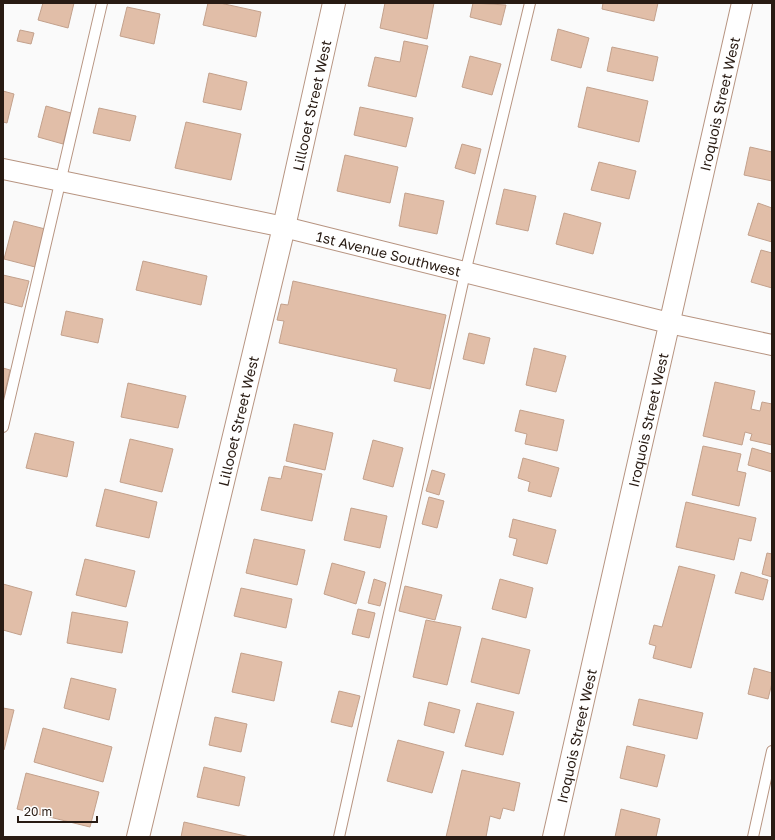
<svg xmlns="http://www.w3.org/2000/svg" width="775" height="840" viewBox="0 0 775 840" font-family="'Golos Text',sans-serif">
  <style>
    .building { fill: #e1bea8; stroke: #c3a18c }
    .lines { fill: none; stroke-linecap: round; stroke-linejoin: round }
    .lane-casing { stroke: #b79481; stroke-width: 12 }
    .street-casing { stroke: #b79481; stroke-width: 22 }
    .secondary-casing { stroke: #b79481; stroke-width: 24 }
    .lane { stroke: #fff; stroke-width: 10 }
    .street { stroke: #fff; stroke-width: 20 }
    .secondary { stroke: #fff; stroke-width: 22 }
    .labels { text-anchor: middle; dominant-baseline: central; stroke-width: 3; stroke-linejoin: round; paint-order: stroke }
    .street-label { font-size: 14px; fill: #281b13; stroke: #fff }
  </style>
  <rect width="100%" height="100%" fill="#fafafa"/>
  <g class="building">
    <path d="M43 3H74L68 28 38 20Z"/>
    <path d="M208 3H220L261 12 256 37 203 25Z"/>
    <path d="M385 3H434L427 39 380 28Z"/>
    <path d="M473 3 506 5 501 25 470 17Z"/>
    <path d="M603 3H658L654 21 602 9Z"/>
    <path d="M127 7 160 14 154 44 120 36Z"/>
    <path d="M558 29 589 38 581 68 551 60Z"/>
    <path d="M20 30 34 33 31 44 17 41Z"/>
    <path d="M404 41 428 46 416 97 368 86 375 57 400 62Z"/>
    <path d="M612 47 658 57 653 81 607 71Z"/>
    <path d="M470 56 501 64 492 95 462 87Z"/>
    <path d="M209 73 247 82 241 110 203 102Z"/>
    <path d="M587 87 648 101 639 142 578 127Z"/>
    <path d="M3 91 14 94 7 123 3 122Z"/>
    <path d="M46 106 71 113 63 144 38 137Z"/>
    <path d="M360 107 413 118 406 147 354 135Z"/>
    <path d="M99 108 136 116 130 141 93 133Z"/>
    <path d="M186 122 241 134 231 180 175 168Z"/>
    <path d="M462 144 481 149 475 174 455 168Z"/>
    <path d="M750 147 772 152V181L744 175Z"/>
    <path d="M345 155 398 167 390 203 337 191Z"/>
    <path d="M599 162 636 171 629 199 591 190Z"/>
    <path d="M504 189 536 196 528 231 496 224Z"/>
    <path d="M405 193 444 201 437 234 399 226Z"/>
    <path d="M758 203 772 208V242L748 235Z"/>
    <path d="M564 213 601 223 593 254 556 244Z"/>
    <path d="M14 221 49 230 39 268 4 259Z"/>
    <path d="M761 250 772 253V288L751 282Z"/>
    <path d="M143 261 207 276 201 305 136 290Z"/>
    <path d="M3 275 29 281 22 307 3 302Z"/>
    <path d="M293 281 446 315 430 389 394 381 397 369 279 343 284 321 277 320 281 304 288 305Z"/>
    <path d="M66 311 103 319 98 343 61 335Z"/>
    <path d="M469 333 490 338 484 364 463 359Z"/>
    <path d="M534 348 566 356 556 392 526 385Z"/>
    <path d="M3 368 10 370 3 401Z"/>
    <path d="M715 382 755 391 751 409 760 411 762 402 772 404V445L750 440 752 434 745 432 742 445 703 436Z"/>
    <path d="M128 383 186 396 178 428 121 417Z"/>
    <path d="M520 410 564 420 557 451 525 444 527 434 515 431Z"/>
    <path d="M294 424 333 433 325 470 286 461Z"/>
    <path d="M35 433 74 442 67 477 26 468Z"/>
    <path d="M130 439 173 449 162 492 120 482Z"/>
    <path d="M373 440 403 448 393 487 363 479Z"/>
    <path d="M703 446 741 454 737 471 746 473 739 506 692 495Z"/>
    <path d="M752 448 772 454V472L748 465Z"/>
    <path d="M523 458 559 468 551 497 528 491 530 482 518 478Z"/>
    <path d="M284 466 322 474 312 521 261 510 269 477 281 479Z"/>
    <path d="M432 470 445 474 439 495 426 491Z"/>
    <path d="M105 489 157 502 149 538 96 526Z"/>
    <path d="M429 497 444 501 437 528 422 524Z"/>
    <path d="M686 502 756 518 751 541 739 538 734 560 676 547Z"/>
    <path d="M351 508 387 516 380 548 344 540Z"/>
    <path d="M513 519 556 530 547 564 513 555 517 539 509 537Z"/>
    <path d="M254 539 305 550 297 585 246 573Z"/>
    <path d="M767 553 772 554V577L762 574Z"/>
    <path d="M85 559 135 571 126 607 76 595Z"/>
    <path d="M332 563 365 572 356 604 324 594Z"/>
    <path d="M679 566 715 575 691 668 653 658 656 646 649 644 654 625 662 627Z"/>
    <path d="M741 572 768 580 763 600 735 593Z"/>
    <path d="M374 579 386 583 380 606 368 603Z"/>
    <path d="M500 579 533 588 526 618 492 609Z"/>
    <path d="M3 584 32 592 21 635 3 630Z"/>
    <path d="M405 586 442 595 435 620 399 611Z"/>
    <path d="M241 588 292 599 286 628 234 616Z"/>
    <path d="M358 609 375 613 369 638 352 634Z"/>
    <path d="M72 612 128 622 122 653 67 643Z"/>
    <path d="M426 620 461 627 447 685 413 677Z"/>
    <path d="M482 638 530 650 519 694 471 682Z"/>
    <path d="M241 653 282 662 274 701 232 692Z"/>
    <path d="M754 668 772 673V683L768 699 748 694Z"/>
    <path d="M71 678 116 689 109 720 64 708Z"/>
    <path d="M339 691 360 696 352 727 331 722Z"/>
    <path d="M639 699 703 713 697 739 633 725Z"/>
    <path d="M429 702 460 710 454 733 424 725Z"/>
    <path d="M477 703 514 712 503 755 465 746Z"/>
    <path d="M3 708 14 710 4 750H3Z"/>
    <path d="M215 717 247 724 241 752 209 745Z"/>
    <path d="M43 728 112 747 103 782 34 762Z"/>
    <path d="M398 740 444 752 432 793 387 781Z"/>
    <path d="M627 746 665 755 657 787 620 778Z"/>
    <path d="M204 767 245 777 239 806 197 797Z"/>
    <path d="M462 770 520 783 514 811 503 808 500 819 490 816 486 837H446Z"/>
    <path d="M26 773 99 792 90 827 17 809Z"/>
    <path d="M621 809 660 819 656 837H615Z"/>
    <path d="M184 822 250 837H181Z"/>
  </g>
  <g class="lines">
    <defs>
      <g id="lane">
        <path d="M3 427 102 3"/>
        <path d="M339 837 465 273 530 3"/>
        <path d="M753 837 772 751"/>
      </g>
      <g id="street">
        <path id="s1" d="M3 169 284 227 669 323 772 345"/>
        <path id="s2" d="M553 837 742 3"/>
      </g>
      <g id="secondary">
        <path id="s3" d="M138 837 284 227 334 3"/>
      </g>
    </defs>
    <use href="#lane" class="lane-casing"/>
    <use href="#street" class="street-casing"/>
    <use href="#secondary" class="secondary-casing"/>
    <use href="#lane" class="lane"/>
    <use href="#street" class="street"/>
    <use href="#secondary" class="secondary"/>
  </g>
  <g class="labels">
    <g class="street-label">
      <text stroke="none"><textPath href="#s2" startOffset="752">Iroquois Street West</textPath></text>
      <text stroke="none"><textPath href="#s3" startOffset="752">Lillooet Street West</textPath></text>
      <text stroke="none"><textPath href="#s1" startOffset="395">1st Avenue Southwest</textPath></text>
      <text stroke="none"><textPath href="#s3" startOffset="428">Lillooet Street West</textPath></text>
      <text stroke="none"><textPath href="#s2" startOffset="428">Iroquois Street West</textPath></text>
      <text stroke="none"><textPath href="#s2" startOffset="104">Iroquois Street West</textPath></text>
    </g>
  </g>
  <rect width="775" height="840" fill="none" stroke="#281b13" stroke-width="8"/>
  <path d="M18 816v6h79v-6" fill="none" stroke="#281b13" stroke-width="2"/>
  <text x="24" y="816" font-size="12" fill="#281b13" stroke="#ffffff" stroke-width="3" paint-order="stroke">20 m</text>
</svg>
